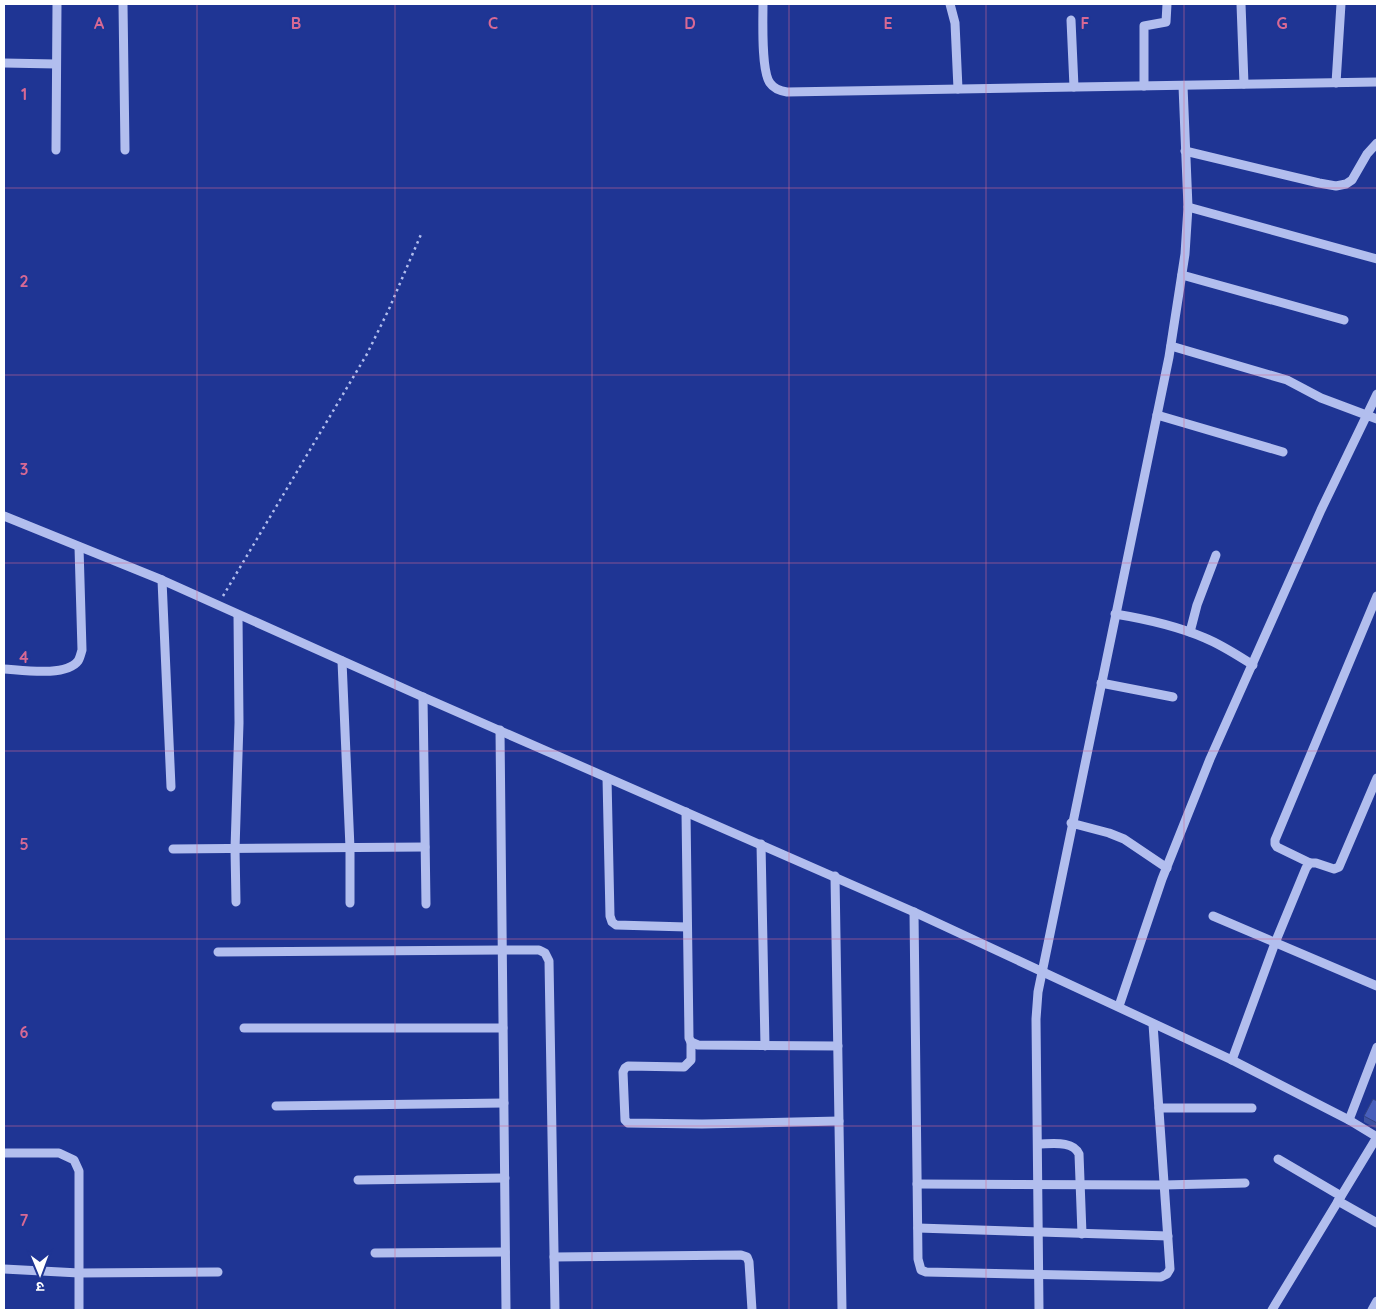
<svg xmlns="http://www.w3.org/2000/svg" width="1381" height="1314" viewBox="0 0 1381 1314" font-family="Quicksand,'Noto Sans Devanagari',sans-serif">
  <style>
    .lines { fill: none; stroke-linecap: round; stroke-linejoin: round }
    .path { stroke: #b2beee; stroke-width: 2.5; stroke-dasharray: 2.5 4; stroke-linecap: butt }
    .minor { stroke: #b2beee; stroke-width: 9 }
    .wall { fill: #3e52a1 }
    .building { fill: #485fbb; stroke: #324283 }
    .grid { fill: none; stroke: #d76994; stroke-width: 1; stroke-opacity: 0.55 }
    .grid-label { font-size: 16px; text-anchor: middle; font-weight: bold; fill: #d76994; stroke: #1f3594; stroke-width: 4; stroke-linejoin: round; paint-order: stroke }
  </style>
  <rect width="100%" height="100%" fill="#1f3594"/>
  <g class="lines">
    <path class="path" d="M223 596 367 354 389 309 422 232"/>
    <g class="minor">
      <path d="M123 4 125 150"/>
      <path d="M763 4C763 20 761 71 770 83 774 89 781 91 787 92L1377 82"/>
      <path d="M950 4 955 23 958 89"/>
      <path d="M1241 4 1244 84"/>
      <path d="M1071 20 1074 87"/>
      <path d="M4 63 56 64"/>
      <path d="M1336 83 1341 4"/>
      <path d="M1144 86V26L1166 22 1167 4"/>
      <path d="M56 150 57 4"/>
      <path d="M1185 151 1319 183 1336 186 1346 184 1352 180 1367 154 1377 143"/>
      <path d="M1188 207 1377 259"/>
      <path d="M1182 275 1344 320"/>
      <path d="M1171 346 1287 380 1321 398 1377 419"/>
      <path d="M1157 415 1283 452"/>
      <path d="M4 516 162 580 423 697 914 912 1232 1060 1349 1120 1377 1137"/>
      <path d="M162 580 171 787"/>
      <path d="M1115 614C1146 619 1177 626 1205 638 1222 645 1237 655 1253 665"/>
      <path d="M1190 632 1197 605 1216 555"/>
      <path d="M342 661 350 848V903"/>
      <path d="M4 669C22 670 66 677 78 661 80 658 81 653 82 650L79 547"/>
      <path d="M1101 683 1173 697"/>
      <path d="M423 697 426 904"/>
      <path d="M500 730 506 1310"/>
      <path d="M607 778 610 916 612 922 616 925 687 927"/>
      <path d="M686 812 689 1038 691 1042 698 1045 838 1046"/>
      <path d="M1071 823 1109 833 1124 839 1167 868"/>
      <path d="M761 844 765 1046"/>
      <path d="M173 849 425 847"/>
      <path d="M1310 863 1277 847 1275 844V840L1377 596"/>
      <path d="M835 876 842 1310"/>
      <path d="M236 902 235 849 239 723 238 615"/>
      <path d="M914 912 918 1259 921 1270 926 1272 1161 1277 1167 1274 1170 1269 1153 1024"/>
      <path d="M1213 916 1377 986"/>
      <path d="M218 952 502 950H539L545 953 549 961 555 1310"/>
      <path d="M1119 1006 1162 879 1210 759 1321 510 1377 394"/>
      <path d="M244 1028H503"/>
      <path d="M691 1042V1060L684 1067 628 1066 625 1068 623 1072 625 1120 628 1123 702 1124 839 1121"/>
      <path d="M1232 1060 1275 943 1306 868 1310 863H1316L1334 869 1339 867 1377 778"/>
      <path d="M276 1106 504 1103"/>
      <path d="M1159 1108H1252"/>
      <path d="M1349 1120 1377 1047"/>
      <path d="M1038 1144C1051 1144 1073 1140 1079 1154L1082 1234"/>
      <path d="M4 1153H59L74 1160 79 1171V1310"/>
      <path d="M1278 1159 1341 1196"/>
      <path d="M358 1180 505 1178"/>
      <path d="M917 1184 1164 1185 1245 1183"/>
      <path d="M1338 1201 1377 1223"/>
      <path d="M918 1228 1168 1236"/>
      <path d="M375 1253 505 1252"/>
      <path d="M554 1257 741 1255 747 1257 749 1262 752 1310"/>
      <path d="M4 1269 79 1273 218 1272"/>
      <path d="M1039 1310 1036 1019 1038 992 1169 357 1185 254 1188 207 1183 86"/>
      <path d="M1272 1310 1377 1137"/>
      <path d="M1372 1310 1377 1301"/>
    </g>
  </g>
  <path class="wall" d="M1377 1101V1129L1364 1122V1116Z"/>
  <path class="building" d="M1373 1099 1377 1101V1123L1364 1116Z"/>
  <path class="grid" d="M197 4V1310M395 4V1310M592 4V1310M789 4V1310M986 4V1310M1184 4V1310M4 188H1377M4 375H1377M4 563H1377M4 751H1377M4 939H1377M4 1126H1377"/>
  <g class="grid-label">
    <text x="99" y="29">A</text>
    <text x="296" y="29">B</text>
    <text x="493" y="29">C</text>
    <text x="690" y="29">D</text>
    <text x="888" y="29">E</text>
    <text x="1085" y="29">F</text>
    <text x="1282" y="29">G</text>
    <text x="24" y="100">1</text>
    <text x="24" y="287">2</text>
    <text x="24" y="475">3</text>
    <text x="24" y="663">4</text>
    <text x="24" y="850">5</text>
    <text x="24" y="1038">6</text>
    <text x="24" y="1226">7</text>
  </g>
  <rect width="1381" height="1314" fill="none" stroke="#ffffff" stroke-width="10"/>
  <g transform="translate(40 1274) rotate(179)" stroke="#1f3594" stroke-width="4" paint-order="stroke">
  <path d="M0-4L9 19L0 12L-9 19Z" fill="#ffffff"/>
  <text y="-8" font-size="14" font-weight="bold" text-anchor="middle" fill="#ffffff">उ</text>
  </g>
</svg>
